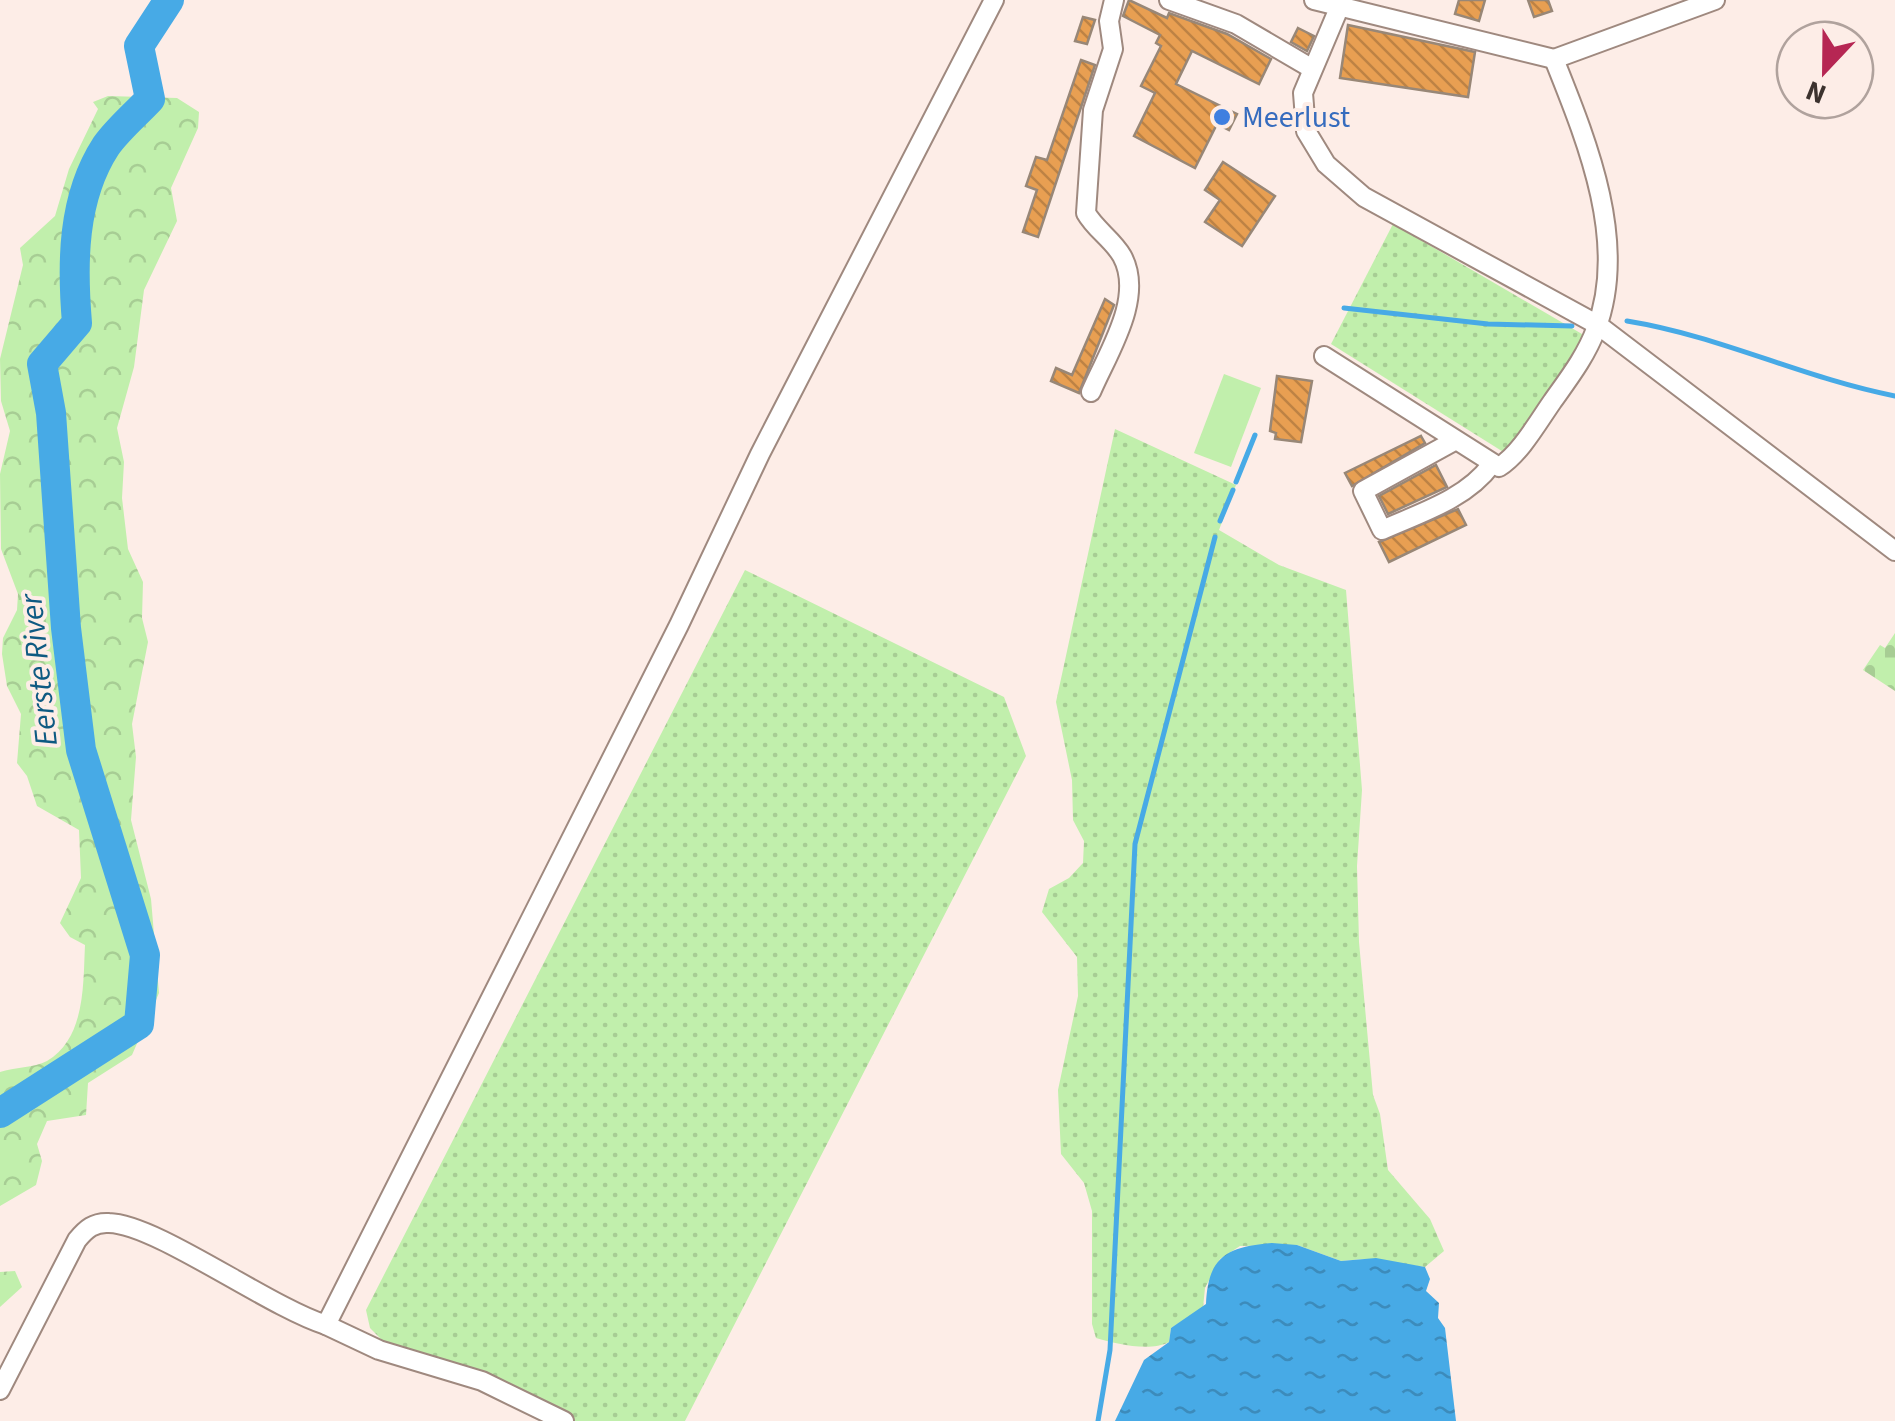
<svg xmlns="http://www.w3.org/2000/svg" width="1895" height="1421" viewBox="0 0 1895 1421" font-family="'Source Sans 3',sans-serif">
  <style>
    .grass { fill: url(#grass-dots) }
    .forest { fill: url(#forest-crowns) }
    .cemetery { fill: url(#cemetery-stones) }
    .garden { fill: #c1efac }
    .water { fill: url(#water-ripples) }
    .lines { fill: none; stroke-linecap: round; stroke-linejoin: round }
    .stream { stroke: #47aae6; stroke-width: 5 }
    .river { stroke: #47aae6; stroke-width: 30 }
    .building { fill: url(#building-back-hatch); stroke: #988777; stroke-width: 2.5 }
    .minor-casing { stroke: #9f897f; stroke-width: 22 }
    .minor { stroke: #fff; stroke-width: 18 }
    .shop-dot { fill: #3f7fe0; stroke: #fdede7; stroke-width: 4 }
    .labels { text-anchor: middle; dominant-baseline: central; stroke-width: 8; stroke-linejoin: round; paint-order: stroke }
    .shop-label { font-size: 30px; fill: #366cbe; stroke: #fdede7; text-anchor: start }
    .water-label { font-size: 32px; font-style: italic; fill: #0e5a82; stroke: #fdede7 }
  </style>
  <defs>
    <pattern id="grass-dots" width="8" height="8" patternUnits="userSpaceOnUse" patternTransform="scale(2.5)"><rect width="8" height="8" fill="#c1efac"/><path d="M2 2h.1M6 6h.1" fill="none" stroke="#a7cd94" stroke-width="1.8" stroke-linecap="round"/></pattern>
    <pattern id="forest-crowns" width="20" height="18" patternUnits="userSpaceOnUse" patternTransform="scale(2.5)"><rect width="20" height="18" fill="#c1efac"/><path d="M2 6a3 3 0 1 1 6 0M12 15a3 3 0 1 1 6 0" fill="none" stroke="#a7cd94"/></pattern>
    <pattern id="cemetery-stones" width="16" height="16" patternUnits="userSpaceOnUse" patternTransform="scale(2.5)"><rect width="16" height="16" fill="#c1efac"/><path d="M2 7V4a2 2 0 0 1 4 0v3zM10 15v-3a2 2 0 0 1 4 0v3z" fill="#a7cd94"/></pattern>
    <pattern id="water-ripples" width="26" height="14" patternUnits="userSpaceOnUse" patternTransform="scale(2.5)"><rect width="26" height="14" fill="#47aae6"/><path d="M2 4q2-2 4 0t4 0M15 11q2-2 4 0t4 0" fill="none" stroke="#3c8bbb"/></pattern>
    <pattern id="building-back-hatch" width="6" height="6" patternUnits="userSpaceOnUse" patternTransform="scale(2.5)"><rect width="6" height="6" fill="#e89f52"/><path d="M-1 5l2 2M0 0l6 6M5-1l2 2" fill="none" stroke="#bd8244"/></pattern>
  </defs>
  <rect width="100%" height="100%" fill="#fdede7"/>
  <g class="grass">
    <path d="M1393 224 1582 334 1585 343 1505 453 1331 344Z"/>
    <path d="M1115 429 1236 485 1219 530 1279 565 1346 590 1362 790 1357 866 1359 942 1373 1095 1380 1114 1388 1170 1430 1219 1444 1251 1425 1267 1364 1259 1341 1261 1297 1245 1240 1246 1220 1259 1205 1288 1203 1308 1171 1328 1169 1342C1150 1352 1116 1344 1096 1338L1092 1324V1211L1084 1183 1061 1154 1058 1090 1078 996 1077 957 1042 912 1049 889 1069 878 1083 863 1084 841 1073 820 1072 780 1056 702Z"/>
    <path d="M745 570 1004 697 1026 756 685 1421H573L462 1366 385 1343 370 1328 366 1310Z"/>
  </g>
  <g class="forest">
    <path d="M108 96 177 98 199 112 198 128 171 188 177 221 144 290 134 367 117 428 124 462 122 498 128 549 143 582 142 618 148 642 132 724 136 757 131 820 151 899 159 993 132 1055 88 1083 86 1115 47 1121 37 1144 42 1161 36 1185 0 1206V1072C14 1067 34 1068 47 1061 86 1038 83 983 85 945L70 937 60 923 81 878 79 830 37 806 27 776 17 763 21 714 7 686 2 654 3 638 17 610 18 594 1 549 0 474 10 431 1 401 0 359 23 265 20 248 55 216 69 169 98 109 93 102Z"/>
    <path d="M15 1271 22 1287 0 1307V1272Z"/>
  </g>
  <path class="cemetery" d="M1895 633V691L1863 670 1880 645 1885 648Z"/>
  <path class="garden" d="M1224 374 1261 388 1231 467 1194 453Z"/>
  <path class="water" d="M1272 1243 1297 1245 1341 1261 1376 1258 1425 1267 1430 1279 1426 1291 1439 1303 1438 1318 1445 1328 1456 1421H1115L1144 1360 1169 1342 1171 1328 1206 1304C1208 1256 1227 1247 1272 1243Z"/>
  <g class="lines">
    <g class="stream">
      <path d="M1344 308 1488 324 1572 326"/>
      <path d="M1627 321C1720 336 1803 378 1895 396"/>
      <path d="M1236 482 1255 435"/>
      <path d="M1220 521 1233 490"/>
      <path d="M1098 1421 1110 1350 1135 844 1215 537"/>
    </g>
    <path class="river" d="M0 1113 139 1024 145 955 81 750 66 628 51 413 42 364 77 323C72 264 72 198 106 146 118 129 136 114 150 99L139 46 169 0"/>
  </g>
  <g class="building">
    <path d="M1129 0 1167 18 1169 13 1227 34 1271 59 1259 84 1192 51 1176 84 1237 114 1229 130 1217 124 1195 168 1134 136 1155 93 1141 86 1161 46 1156 43 1160 35 1123 16Z"/>
    <path d="M1459 0H1485L1479 21 1455 14Z"/>
    <path d="M1528 0H1548L1552 11 1534 17Z"/>
    <path d="M1083 17 1095 20 1087 44 1075 41Z"/>
    <path d="M1348 25 1475 52 1468 97 1340 78Z"/>
    <path d="M1298 28 1314 36 1307 51 1291 42Z"/>
    <path d="M1081 60 1095 65 1038 237 1023 232 1037 190 1026 186 1036 157 1047 160Z"/>
    <path d="M1223 162 1275 196 1242 246 1205 222 1220 200 1205 190Z"/>
    <path d="M1105 299 1114 305 1079 393 1051 381 1056 368 1072 375Z"/>
    <path d="M1277 376 1312 381 1301 442 1275 439 1276 433 1270 431Z"/>
    <path d="M1421 436 1425 443 1352 486 1345 473Z"/>
    <path d="M1436 465 1447 487 1388 514 1379 496Z"/>
    <path d="M1458 509 1466 525 1389 562 1379 542Z"/>
  </g>
  <g class="lines">
    <defs>
      <g id="minor">
        <path d="M1169 0 1236 24 1311 68"/>
        <path d="M1314 0 1554 59 1715 0"/>
        <path d="M1339 8 1303 93 1306 131 1326 164 1364 197 1598 325 1895 551"/>
        <path d="M1324 356 1499 467C1520 454 1538 422 1552 402 1569 378 1586 356 1596 329 1629 242 1586 139 1554 59"/>
        <path d="M1091 392C1107 354 1145 298 1122 256 1113 240 1095 229 1086 213L1093 110 1113 49 1109 21 1114 0"/>
        <path d="M1454 441 1363 491 1382 530C1420 513 1466 499 1491 465"/>
        <path d="M326 1325 379 1350 482 1381 564 1421"/>
        <path d="M0 1390 77 1240C86 1229 94 1222 109 1223 156 1224 267 1306 326 1325L679 625 760 454 994 0"/>
      </g>
    </defs>
    <use href="#minor" class="minor-casing"/>
    <use href="#minor" class="minor"/>
  </g>
  <circle class="shop-dot" cx="1222" cy="117" r="10"/>
  <g class="labels">
    <g class="shop-label">
      <text x="1242" y="117">Meerlust</text>
    </g>
    <g class="water-label">
      <text transform="translate(39 670) rotate(-96)">Eerste River</text>
    </g>
  </g>
  <g transform="translate(1825 70) rotate(202)"><circle r="48" fill="#fdede7" stroke="#b0a29d" stroke-width="2.5"/>
  <path d="M0-8L18 38L0 25L-18 38Z" fill="#b62653"/>
  <text y="-15" font-size="28" font-weight="bold" text-anchor="middle" fill="#3c322e">N</text>
  </g>
</svg>
